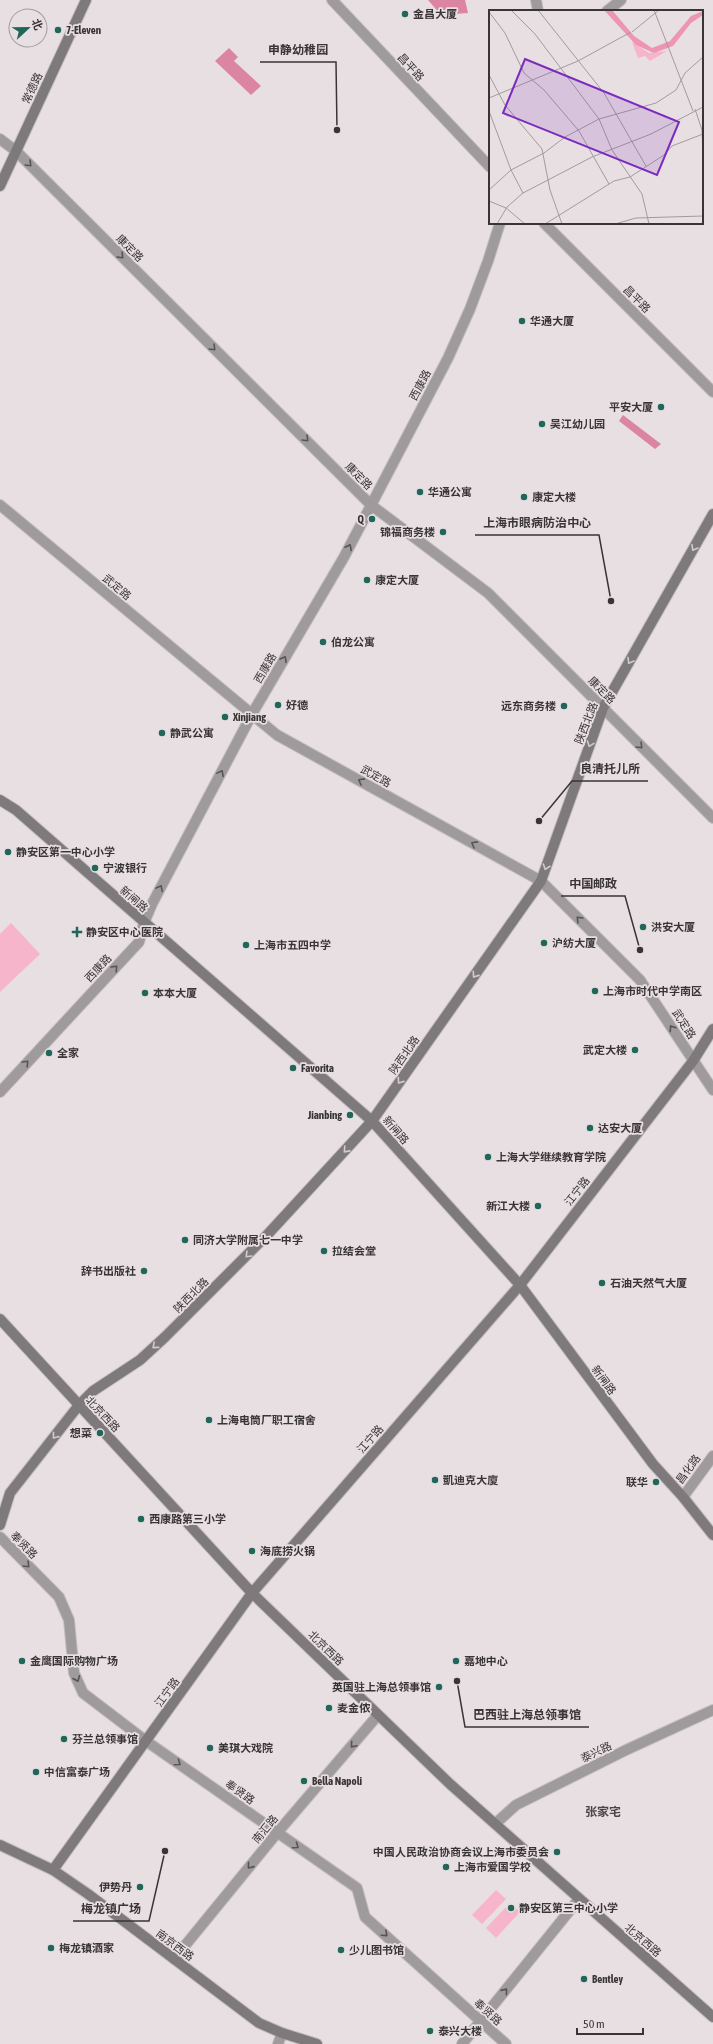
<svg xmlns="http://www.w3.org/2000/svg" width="713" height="2044" viewBox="0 0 713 2044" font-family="'Asap Condensed','Noto Sans SC',sans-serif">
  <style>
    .green { fill: #f6b5ca }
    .forest { fill: #db85a2 }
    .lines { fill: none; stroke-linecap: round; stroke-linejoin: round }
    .minor-casing { stroke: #c5bdc0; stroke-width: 12 }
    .tertiary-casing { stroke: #c5bdc0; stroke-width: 12 }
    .secondary-casing { stroke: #c5bdc0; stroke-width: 12 }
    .minor { stroke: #9f9b9c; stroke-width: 10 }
    .tertiary { stroke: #9f9b9c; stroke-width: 10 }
    .secondary { stroke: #7e797a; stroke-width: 10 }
    .oneway { stroke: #585455 }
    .oneway2 { stroke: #d3cbcd }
    .poi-dot { fill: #206659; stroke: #e8dfe2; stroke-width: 1.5 }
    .labels { text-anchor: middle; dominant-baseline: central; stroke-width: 3.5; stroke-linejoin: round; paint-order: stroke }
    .poi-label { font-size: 11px; font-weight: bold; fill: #393536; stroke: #e8dfe2; text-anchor: start }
    .street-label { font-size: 11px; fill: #393536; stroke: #e8dfe2 }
    .neighbourhood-label { font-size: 12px; font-weight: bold; fill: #4c4547; stroke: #e8dfe2 }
    .inset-road { fill: none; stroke: #a29b9d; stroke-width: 1 }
    .view { fill: #7b2cbf; fill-opacity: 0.15; stroke: #7b2cbf; stroke-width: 2 }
    .inset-edge { fill: none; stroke: #393536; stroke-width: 2 }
    .leader { fill: none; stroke: #393536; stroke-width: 1.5 }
    .callout-dot { fill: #393536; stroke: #e8dfe2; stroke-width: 1.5 }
    .callout-label { font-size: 12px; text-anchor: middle; font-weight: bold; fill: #393536; stroke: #e8dfe2; stroke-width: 3.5; stroke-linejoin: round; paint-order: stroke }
  </style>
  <rect width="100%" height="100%" fill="#e8dfe2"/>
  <g class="green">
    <path d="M11 923 40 954 0 992V934Z"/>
    <path d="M496 1890 506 1899 482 1924 472 1915Z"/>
    <path d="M510 1903 520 1912 496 1938 486 1928Z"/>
  </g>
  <g class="forest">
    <path d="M428 0H465L468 13 441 15Z"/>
    <path d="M229 48 238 57 234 61 261 86 251 95 215 61Z"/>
    <path d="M623 415 661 444 655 449 619 421Z"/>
  </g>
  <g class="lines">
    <defs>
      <g id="minor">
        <path d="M536 0 538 11"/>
        <path d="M0 139 16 151 371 505 488 593 713 818"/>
        <path d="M0 505 277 735 541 881 640 980 713 1090"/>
        <path d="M683 1497 713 1456"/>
        <path d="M0 1537 59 1597 69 1620 74 1673 83 1693 146 1741 357 1888 365 1917 506 2044"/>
        <path d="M496 1823 516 1805 626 1750 713 1710"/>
        <path d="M174 1959 277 1833 378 1715"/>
        <path d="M278 2044 282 2033"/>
        <path d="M462 2044 579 1899"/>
      </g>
      <g id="tertiary">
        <path d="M332 0 490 167"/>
        <path d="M607 11 621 0"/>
        <path d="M544 223 713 392"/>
        <path d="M0 1092 139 942 144 923 152 904 252 714 344 557 448 358 470 309 488 261 500 223"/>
      </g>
      <g id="secondary">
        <path d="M0 186 86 0"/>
        <path d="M0 800 16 810 372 1121 520 1285 653 1464 683 1497 713 1535"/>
        <path d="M0 1319 252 1593 450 1784 713 2017"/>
        <path d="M0 1525 10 1493 79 1405 93 1391 140 1360 165 1337 268 1234 372 1121 541 881 603 708 713 514"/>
        <path d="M0 1845 53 1870 88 1894 259 2023 282 2033 317 2044"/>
        <path d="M53 1870 252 1593 520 1285 693 1061 713 1029"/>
      </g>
    </defs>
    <use href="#minor" class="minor-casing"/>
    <use href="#tertiary" class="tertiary-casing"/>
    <use href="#secondary" class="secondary-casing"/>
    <use href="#minor" class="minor"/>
    <use href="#tertiary" class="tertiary"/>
    <use href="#secondary" class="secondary"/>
  </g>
  <defs><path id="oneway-chevron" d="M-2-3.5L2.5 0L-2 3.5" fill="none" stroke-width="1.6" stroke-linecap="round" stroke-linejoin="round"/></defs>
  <g class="oneway">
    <use href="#oneway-chevron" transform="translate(29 164) rotate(45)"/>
    <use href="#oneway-chevron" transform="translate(121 256) rotate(45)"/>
    <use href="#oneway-chevron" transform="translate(213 348) rotate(45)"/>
    <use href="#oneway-chevron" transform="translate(306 439) rotate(45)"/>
    <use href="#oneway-chevron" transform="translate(349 547) rotate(-63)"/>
    <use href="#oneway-chevron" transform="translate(284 659) rotate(-60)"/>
    <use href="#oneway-chevron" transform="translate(640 746) rotate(45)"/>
    <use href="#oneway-chevron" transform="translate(221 773) rotate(-62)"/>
    <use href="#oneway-chevron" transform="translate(361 781) rotate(-151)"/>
    <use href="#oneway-chevron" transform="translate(474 844) rotate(-151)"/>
    <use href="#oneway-chevron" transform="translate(160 888) rotate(-62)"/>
    <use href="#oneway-chevron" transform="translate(579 919) rotate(-135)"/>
    <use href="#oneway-chevron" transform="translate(115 968) rotate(-47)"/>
    <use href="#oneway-chevron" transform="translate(672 1028) rotate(-123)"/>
    <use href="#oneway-chevron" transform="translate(26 1063) rotate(-47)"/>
    <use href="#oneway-chevron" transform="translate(27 1565) rotate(45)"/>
    <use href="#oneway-chevron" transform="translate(77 1679) rotate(67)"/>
    <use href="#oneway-chevron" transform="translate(353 1745) rotate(131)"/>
    <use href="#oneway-chevron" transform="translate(178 1763) rotate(35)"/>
    <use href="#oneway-chevron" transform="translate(296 1846) rotate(35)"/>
    <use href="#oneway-chevron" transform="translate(250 1866) rotate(129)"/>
    <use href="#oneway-chevron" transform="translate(385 1934) rotate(42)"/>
    <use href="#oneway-chevron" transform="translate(505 1991) rotate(-51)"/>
  </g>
  <g class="oneway2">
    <use href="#oneway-chevron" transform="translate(694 548) rotate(120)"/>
    <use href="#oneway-chevron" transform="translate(630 661) rotate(120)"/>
    <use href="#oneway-chevron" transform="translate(590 744) rotate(110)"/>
    <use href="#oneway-chevron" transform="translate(546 867) rotate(109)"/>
    <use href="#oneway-chevron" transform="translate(475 975) rotate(125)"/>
    <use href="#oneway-chevron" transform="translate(400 1081) rotate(125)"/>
    <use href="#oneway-chevron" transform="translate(346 1150) rotate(132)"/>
    <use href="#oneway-chevron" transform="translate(248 1255) rotate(135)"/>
    <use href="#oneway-chevron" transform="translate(155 1346) rotate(139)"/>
    <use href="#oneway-chevron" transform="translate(55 1436) rotate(128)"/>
  </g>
  <g class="poi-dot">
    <circle cx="405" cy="14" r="4"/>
    <circle cx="58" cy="30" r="4"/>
    <circle cx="522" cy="321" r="4"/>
    <circle cx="661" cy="407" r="4"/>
    <circle cx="542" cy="424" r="4"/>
    <circle cx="420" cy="492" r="4"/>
    <circle cx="524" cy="497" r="4"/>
    <circle cx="372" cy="519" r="4"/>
    <circle cx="443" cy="532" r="4"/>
    <circle cx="367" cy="580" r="4"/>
    <circle cx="323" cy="642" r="4"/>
    <circle cx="278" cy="705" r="4"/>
    <circle cx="564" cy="706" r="4"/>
    <circle cx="225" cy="717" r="4"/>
    <circle cx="162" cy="733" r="4"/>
    <circle cx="8" cy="852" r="4"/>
    <circle cx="95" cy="868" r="4"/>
    <circle cx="643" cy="927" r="4"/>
    <path d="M75 926h4v4h4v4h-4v4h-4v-4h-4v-4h4z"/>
    <circle cx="544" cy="943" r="4"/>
    <circle cx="246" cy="945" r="4"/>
    <circle cx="595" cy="991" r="4"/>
    <circle cx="145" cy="993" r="4"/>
    <circle cx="635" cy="1050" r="4"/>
    <circle cx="49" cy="1053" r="4"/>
    <circle cx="293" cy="1068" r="4"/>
    <circle cx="350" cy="1115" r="4"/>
    <circle cx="590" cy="1128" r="4"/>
    <circle cx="488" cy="1157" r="4"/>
    <circle cx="538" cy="1206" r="4"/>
    <circle cx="185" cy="1240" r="4"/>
    <circle cx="324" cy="1251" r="4"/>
    <circle cx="144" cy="1271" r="4"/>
    <circle cx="602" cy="1283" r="4"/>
    <circle cx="209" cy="1420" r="4"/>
    <circle cx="100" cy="1433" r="4"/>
    <circle cx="435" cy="1480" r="4"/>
    <circle cx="656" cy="1482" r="4"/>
    <circle cx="141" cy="1519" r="4"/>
    <circle cx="252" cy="1551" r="4"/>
    <circle cx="22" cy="1661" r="4"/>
    <circle cx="456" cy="1661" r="4"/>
    <circle cx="439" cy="1687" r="4"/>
    <circle cx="329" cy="1708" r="4"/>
    <circle cx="64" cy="1739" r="4"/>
    <circle cx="210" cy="1748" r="4"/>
    <circle cx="36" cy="1772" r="4"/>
    <circle cx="304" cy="1781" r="4"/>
    <circle cx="557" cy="1852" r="4"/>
    <circle cx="446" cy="1867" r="4"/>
    <circle cx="140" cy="1887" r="4"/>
    <circle cx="511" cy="1908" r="4"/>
    <circle cx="51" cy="1948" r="4"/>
    <circle cx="341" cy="1950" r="4"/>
    <circle cx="584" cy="1979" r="4"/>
    <circle cx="430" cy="2031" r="4"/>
  </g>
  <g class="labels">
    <g class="poi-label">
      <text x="413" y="14">金昌大厦</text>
      <text x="66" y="30">7-Eleven</text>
      <text x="530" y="321">华通大厦</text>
      <text x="653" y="407" text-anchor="end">平安大厦</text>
      <text x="550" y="424">吴江幼儿园</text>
      <text x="428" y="492">华通公寓</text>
      <text x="532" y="497">康定大楼</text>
      <text x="364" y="519" text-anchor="end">Q</text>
      <text x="435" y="532" text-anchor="end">锦福商务楼</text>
      <text x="375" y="580">康定大厦</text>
      <text x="331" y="642">伯龙公寓</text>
      <text x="286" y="705">好德</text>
      <text x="556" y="706" text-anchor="end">远东商务楼</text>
      <text x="233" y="717">Xinjiang</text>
      <text x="170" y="733">静武公寓</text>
      <text x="16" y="852">静安区第一中心小学</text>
      <text x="103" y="868">宁波银行</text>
      <text x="651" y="927">洪安大厦</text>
      <text x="86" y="932">静安区中心医院</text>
      <text x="552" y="943">沪纺大厦</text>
      <text x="254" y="945">上海市五四中学</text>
      <text x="603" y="991">上海市时代中学南区</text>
      <text x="153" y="993">本本大厦</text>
      <text x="627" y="1050" text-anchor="end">武定大楼</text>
      <text x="57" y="1053">全家</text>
      <text x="301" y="1068">Favorita</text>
      <text x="342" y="1115" text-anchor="end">Jianbing</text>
      <text x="598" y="1128">达安大厦</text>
      <text x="496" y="1157">上海大学继续教育学院</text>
      <text x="530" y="1206" text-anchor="end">新江大楼</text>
      <text x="193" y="1240">同济大学附属七一中学</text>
      <text x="332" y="1251">拉结会堂</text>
      <text x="136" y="1271" text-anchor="end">辞书出版社</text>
      <text x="610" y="1283">石油天然气大厦</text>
      <text x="217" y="1420">上海电筒厂职工宿舍</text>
      <text x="92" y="1433" text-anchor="end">想菜</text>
      <text x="443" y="1480">凱迪克大廈</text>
      <text x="648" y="1482" text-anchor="end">联华</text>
      <text x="149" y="1519">西康路第三小学</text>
      <text x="260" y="1551">海底捞火锅</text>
      <text x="30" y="1661">金鹰国际购物广场</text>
      <text x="464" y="1661">嘉地中心</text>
      <text x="431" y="1687" text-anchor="end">英国驻上海总领事馆</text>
      <text x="337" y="1708">麦金侬</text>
      <text x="72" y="1739">芬兰总领事馆</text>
      <text x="218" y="1748">美琪大戏院</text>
      <text x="44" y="1772">中信富泰广场</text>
      <text x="312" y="1781">Bella Napoli</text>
      <text x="549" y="1852" text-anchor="end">中国人民政治协商会议上海市委员会</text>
      <text x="454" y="1867">上海市爱国学校</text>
      <text x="132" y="1887" text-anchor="end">伊势丹</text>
      <text x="519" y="1908">静安区第三中心小学</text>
      <text x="59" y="1948">梅龙镇酒家</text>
      <text x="349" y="1950">少儿图书馆</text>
      <text x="592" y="1979">Bentley</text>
      <text x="438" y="2031">泰兴大楼</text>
    </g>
    <g class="street-label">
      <text transform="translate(411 67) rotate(47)">昌平路</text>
      <text transform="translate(32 88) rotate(-65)">常德路</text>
      <text transform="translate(130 248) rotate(45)">康定路</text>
      <text transform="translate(637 299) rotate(45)">昌平路</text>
      <text transform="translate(420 385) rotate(-62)">西康路</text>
      <text transform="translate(359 476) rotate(45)">康定路</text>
      <text transform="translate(117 587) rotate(40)">武定路</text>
      <text transform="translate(265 668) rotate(-60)">西康路</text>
      <text transform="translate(602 690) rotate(45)">康定路</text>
      <text transform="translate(586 723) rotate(-69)">陕西北路</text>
      <text transform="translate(376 776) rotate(29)">武定路</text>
      <text transform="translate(134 899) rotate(41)">新闸路</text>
      <text transform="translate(98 968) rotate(-47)">西康路</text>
      <text transform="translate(684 1024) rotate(57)">武定路</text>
      <text transform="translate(404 1055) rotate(-55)">陕西北路</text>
      <text transform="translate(396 1130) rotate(49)">新闸路</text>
      <text transform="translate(577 1191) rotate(-52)">江宁路</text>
      <text transform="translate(191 1295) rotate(-45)">陕西北路</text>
      <text transform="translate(604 1380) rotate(54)">新闸路</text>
      <text transform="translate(103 1414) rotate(47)">北京西路</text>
      <text transform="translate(370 1439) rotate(-49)">江宁路</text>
      <text transform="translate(688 1469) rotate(-54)">昌化路</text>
      <text transform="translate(24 1545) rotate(45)">奉贤路</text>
      <text transform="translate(326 1648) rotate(44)">北京西路</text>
      <text transform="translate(167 1692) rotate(-54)">江宁路</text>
      <text transform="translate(596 1752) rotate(-26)">泰兴路</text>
      <text transform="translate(240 1792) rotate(35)">奉贤路</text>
      <text transform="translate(265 1829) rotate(-50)">南汇路</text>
      <text transform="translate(643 1940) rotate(41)">北京西路</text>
      <text transform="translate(175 1945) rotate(37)">南京西路</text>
      <text transform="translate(488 2012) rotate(42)">奉贤路</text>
    </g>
    <g class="neighbourhood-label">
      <text x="603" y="1812">张家宅</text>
    </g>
  </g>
  <g transform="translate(489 10)">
    <rect width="214" height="214" fill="#e8dfe2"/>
    <path d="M143 32 160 43 178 41 161 51 156 46 149 48Z" fill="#f6b5ca"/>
    <path d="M115 0H123L145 26 163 38 181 31 202 6 214 1V5L202 13 184 36 165 43 147 35Z" fill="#ed95b3"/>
    <path class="inset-road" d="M22 0 46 24 110 109 123 140 153 184 160 214M49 0 115 83 157 156M165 0 204 101M0 2 16 23 35 63 55 80 90 121 120 174M143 22 170 0M89 51 142 22M0 65 16 95 53 139 61 180 73 214M0 88 89 51M206 99 213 120 214 146M0 101 22 160 34 183M0 180 22 160 55 143 76 127 110 109 167 93 187 80 196 63 214 47M0 191 17 198 36 214M8 214 18 197 34 183 103 147 162 124 214 97M56 214 125 171 141 167 175 145 183 136 214 124M126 214 147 208 214 206"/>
    <path class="view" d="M36 49 190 112 168 165 14 103Z"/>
    <rect width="214" height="214" class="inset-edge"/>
  </g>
  <path class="leader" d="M337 130L336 62H260M611 601L599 535H475M539 821L572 781H648M640 950L625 896H561M457 1681L465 1727H589M165 1851L149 1921H73"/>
  <g class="callout-dot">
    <circle cx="337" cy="130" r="4"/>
    <circle cx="611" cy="601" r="4"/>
    <circle cx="539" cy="821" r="4"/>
    <circle cx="640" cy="950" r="4"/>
    <circle cx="457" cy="1681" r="4"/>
    <circle cx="165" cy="1851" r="4"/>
  </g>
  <g class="callout-label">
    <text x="298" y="54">申静幼稚园</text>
    <text x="537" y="527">上海市眼病防治中心</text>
    <text x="610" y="773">良清托儿所</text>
    <text x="593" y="888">中国邮政</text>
    <text x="527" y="1719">巴西驻上海总领事馆</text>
    <text x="111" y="1913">梅龙镇广场</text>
  </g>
  <g transform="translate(28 28) rotate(68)"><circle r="19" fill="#e8dfe2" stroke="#a29b9d"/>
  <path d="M0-3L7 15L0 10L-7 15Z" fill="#206659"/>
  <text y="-6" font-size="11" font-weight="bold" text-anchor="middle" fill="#393536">北</text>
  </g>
  <path d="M577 2028v6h66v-6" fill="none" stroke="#393536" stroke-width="2"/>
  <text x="583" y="2028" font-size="12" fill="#393536" stroke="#e8dfe2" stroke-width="3" paint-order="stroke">50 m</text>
</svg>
